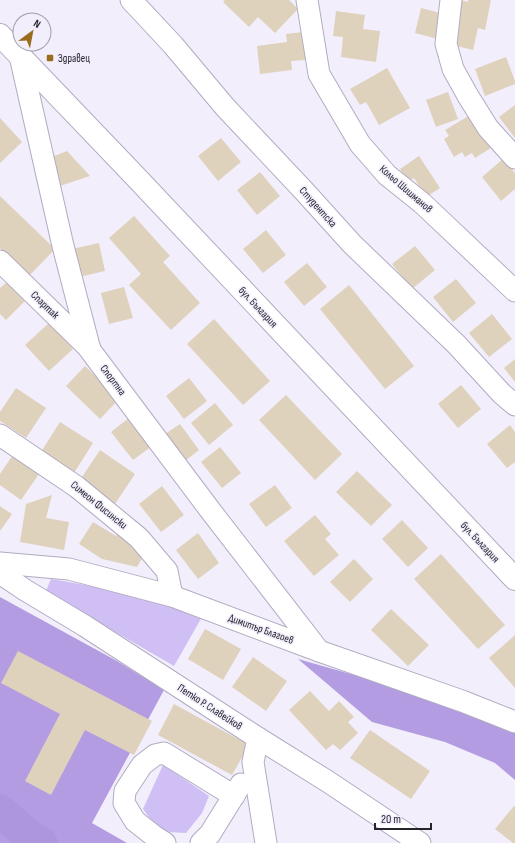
<svg xmlns="http://www.w3.org/2000/svg" width="515" height="843" viewBox="0 0 515 843" font-family="'Sofia Sans Condensed',sans-serif">
  <style>
    .green { fill: #d0bff5 }
    .forest { fill: #b39ce2 }
    .lines { fill: none; stroke-linecap: round; stroke-linejoin: round }
    .stream { stroke: #8474a7; stroke-width: 5.5 }
    .river { stroke: #ad96dc; stroke-width: 33 }
    .building { fill: #dfd2bd }
    .street-casing { stroke: #b2abc1; stroke-width: 23 }
    .secondary-casing { stroke: #b2abc1; stroke-width: 24 }
    .street { stroke: #fff; stroke-width: 21 }
    .secondary { stroke: #fff; stroke-width: 22 }
    .poi-dot { fill: #996d1c; stroke: #f2eefc; stroke-width: 1.5 }
    .labels { text-anchor: middle; dominant-baseline: central; stroke-width: 3; stroke-linejoin: round; paint-order: stroke }
    .poi-label { font-size: 11px; fill: #25232b; stroke: #f2eefc; text-anchor: start }
    .street-label { font-size: 11px; fill: #25232b; stroke: #f2eefc }
  </style>
  <rect width="100%" height="100%" fill="#f2eefc"/>
  <g class="green">
    <path d="M51 579C102 587 154 599 202 617L174 666 86 615 46 591Z"/>
    <path d="M163 765 209 796 202 813 186 833 167 832 156 827 143 809Z"/>
  </g>
  <g class="forest">
    <path d="M0 597 117 661 164 690 92 823 127 843H0Z"/>
    <path d="M298 659 382 683 515 733V780L495 763 445 742 372 722Z"/>
  </g>
  <g class="lines">
    <path class="stream" d="M25 843 30 837"/>
    <path class="river" d="M0 811 30 837 41 843"/>
  </g>
  <g class="building">
    <path d="M225 0H289L298 9 275 33 258 17 249 27 223 2Z"/>
    <path d="M461 0 468 2V0H491L485 30 478 28 473 50 452 45Z"/>
    <path d="M421 8 444 14 438 39 415 33Z"/>
    <path d="M336 11 365 15 363 29 380 31 376 62 341 57 343 37 333 36Z"/>
    <path d="M302 32 306 60 291 61 292 70 260 74 257 46 287 42 286 34Z"/>
    <path d="M506 57 515 81V84L485 96 475 69Z"/>
    <path d="M387 68 410 108 379 125 366 102 360 105 350 89Z"/>
    <path d="M448 92 458 119 436 127 426 100Z"/>
    <path d="M515 105V138L499 117Z"/>
    <path d="M470 115 491 148 475 158 472 153 465 157 462 152 454 157 444 139 449 136 445 130Z"/>
    <path d="M0 118 22 142 0 163Z"/>
    <path d="M221 138 241 162 218 181 198 156Z"/>
    <path d="M67 151 90 176 57 187 49 158Z"/>
    <path d="M419 156 440 188 426 197 414 178 408 182 400 169Z"/>
    <path d="M503 159 515 173V189L501 201 482 177Z"/>
    <path d="M260 172 280 196 257 215 237 190Z"/>
    <path d="M0 196 55 249 29 276 0 248Z"/>
    <path d="M134 216 170 256 163 262 200 303 171 330 129 285 141 274 109 238Z"/>
    <path d="M266 230 286 255 263 273 243 249Z"/>
    <path d="M99 243 105 271 79 277 72 249Z"/>
    <path d="M415 246 435 270 412 289 392 264Z"/>
    <path d="M307 263 327 287 304 306 284 282Z"/>
    <path d="M456 279 476 303 453 322 433 297Z"/>
    <path d="M7 282 25 301 6 320 0 314V288Z"/>
    <path d="M349 285 414 366 385 389 320 309Z"/>
    <path d="M124 287 133 318 109 324 101 293Z"/>
    <path d="M492 314 512 339 489 357 469 333Z"/>
    <path d="M214 319 270 381 243 405 187 344Z"/>
    <path d="M49 323 73 349 49 371 25 345Z"/>
    <path d="M515 359V382L504 368Z"/>
    <path d="M85 366 119 399 100 419 66 386Z"/>
    <path d="M189 378 207 401 184 419 166 396Z"/>
    <path d="M461 385 481 409 458 428 438 404Z"/>
    <path d="M16 388 46 408 26 438 0 421V412Z"/>
    <path d="M286 395 342 454 315 480 259 420Z"/>
    <path d="M215 403 233 425 209 445 191 423Z"/>
    <path d="M130 417 152 446 133 460 111 432Z"/>
    <path d="M60 422 93 443 74 473 41 452Z"/>
    <path d="M180 424 199 450 185 461 165 434Z"/>
    <path d="M510 425 515 432V462L507 468 487 444Z"/>
    <path d="M220 447 241 473 222 488 201 462Z"/>
    <path d="M100 450 135 474 115 504 80 480Z"/>
    <path d="M15 452 41 471 21 500 0 485V474Z"/>
    <path d="M357 471 392 505 371 526 336 492Z"/>
    <path d="M275 485 292 508 266 527 249 504Z"/>
    <path d="M162 486 184 515 161 532 139 504Z"/>
    <path d="M52 495 46 518 69 522 64 550 20 542 26 504Z"/>
    <path d="M0 506 12 514 0 531Z"/>
    <path d="M315 515 331 534 325 539 339 555 314 576 284 541Z"/>
    <path d="M402 520 428 548 408 567 382 539Z"/>
    <path d="M93 522 116 536 121 530 145 553 137 567 102 559 79 544Z"/>
    <path d="M198 533 219 563 198 579 176 550Z"/>
    <path d="M441 554 505 625 478 649 414 579Z"/>
    <path d="M354 559 373 579 350 602 330 582Z"/>
    <path d="M391 609 429 645 408 666 371 630Z"/>
    <path d="M205 629 241 649 223 680 188 659Z"/>
    <path d="M515 635V688L489 658Z"/>
    <path d="M18 651 152 721 134 755 85 730 51 795 25 781 60 714 1 683Z"/>
    <path d="M253 657 287 681 266 711 232 687Z"/>
    <path d="M310 691 329 711 339 701 354 717 348 722 358 733 340 750 333 744 326 750 289 710Z"/>
    <path d="M174 704 249 745 232 775 158 735Z"/>
    <path d="M370 730 430 771 411 799 350 758Z"/>
    <path d="M514 806 515 807V843H513L495 829Z"/>
  </g>
  <g class="lines">
    <defs>
      <g id="street">
        <path d="M131 0 173 45 225 107 305 192 352 244 457 345 502 394 515 405"/>
        <path d="M307 0 319 74 360 144 387 175 422 203 515 291"/>
        <path d="M451 0 446 44 453 69 468 96 488 128 515 158"/>
        <path d="M20 56 63 246 90 350 210 510 319 651"/>
        <path d="M0 261 90 349"/>
        <path d="M0 435 77 487 139 538 167 571 172 596"/>
        <path d="M0 563 69 569 172 596 319 651 462 701 515 722"/>
        <path d="M0 573 25 590 85 626 258 738 327 781 420 843"/>
        <path d="M258 738 253 762 266 843"/>
        <path d="M165 843 154 836 135 821 124 803 125 791 142 765 155 755 164 753 234 796"/>
        <path d="M201 843 210 834 241 784"/>
      </g>
      <path id="secondary" d="M0 35 134 175 515 579"/>
    </defs>
    <use href="#street" class="street-casing"/>
    <use href="#secondary" class="secondary-casing"/>
    <use href="#street" class="street"/>
    <use href="#secondary" class="secondary"/>
  </g>
  <rect class="poi-dot" x="46" y="54" width="8" height="8" rx="2"/>
  <g class="labels">
    <g class="poi-label">
      <text x="58" y="58">Здравец</text>
    </g>
    <g class="street-label">
      <text transform="translate(406 189) rotate(41)">Кольо Шишманов</text>
      <text transform="translate(318 207) rotate(48)">Студентска</text>
      <text transform="translate(45 305) rotate(44)">Спартак</text>
      <text transform="translate(258 307) rotate(47)">бул. България</text>
      <text transform="translate(113 380) rotate(53)">Спортна</text>
      <text transform="translate(99 505) rotate(39)">Симеон Фисински</text>
      <text transform="translate(480 542) rotate(47)">бул. България</text>
      <text transform="translate(261 629) rotate(20)">Димитър Благоев</text>
      <text transform="translate(210 707) rotate(33)">Петко Р. Славейков</text>
    </g>
  </g>
  <g transform="translate(32 32) rotate(32)"><circle r="19" fill="#f2eefc" stroke="#a09da8"/>
  <path d="M0-3L7 15L0 10L-7 15Z" fill="#996d1c"/>
  <text y="-6" font-size="11" font-weight="bold" text-anchor="middle" fill="#25232b">N</text>
  </g>
  <path d="M375 823v6h56v-6" fill="none" stroke="#25232b" stroke-width="2"/>
  <text x="381" y="823" font-size="12" fill="#25232b" stroke="#f2eefc" stroke-width="3" paint-order="stroke">20 m</text>
</svg>
